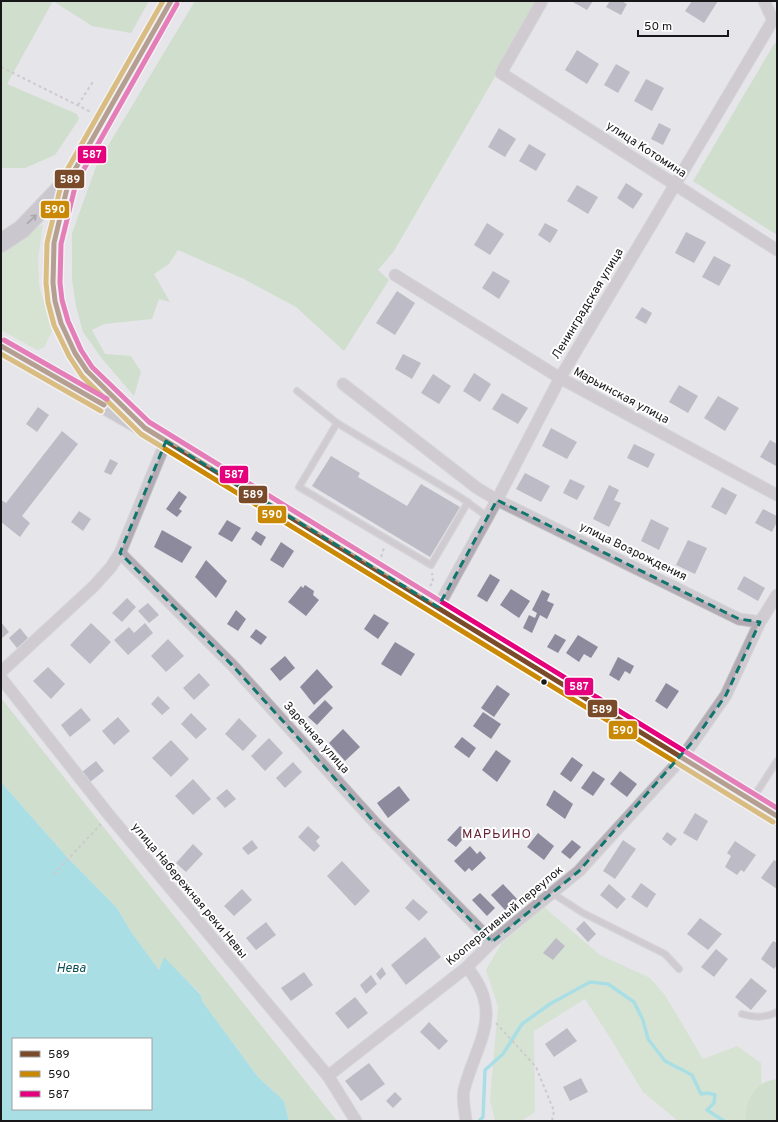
<svg xmlns="http://www.w3.org/2000/svg" width="778" height="1122" viewBox="0 0 778 1122" font-family="Overpass,sans-serif">
  <style>
    .green { fill: #c4e1b9 }
    .forest { fill: #b7d6aa }
    .water { fill: #60d5e1; fill-rule: evenodd }
    .lines { fill: none; stroke-linecap: round; stroke-linejoin: round }
    .stream { stroke: #60d5e1; stroke-width: 3.5 }
    .building { fill: #8c8a9c }
    .service-casing { stroke: #c1c1c4; stroke-width: 8 }
    .minor-casing { stroke: #c1c1c4; stroke-width: 13 }
    .primary-casing { stroke: #c1c1c4; stroke-width: 20 }
    .path { stroke: #aea9ae; stroke-width: 2; stroke-dasharray: 3 3; stroke-linecap: butt }
    .service { stroke: #b3aab3; stroke-width: 5.5 }
    .minor { stroke: #b3aab3; stroke-width: 11 }
    .primary { stroke: #aaa2ad; stroke-width: 18 }
    .bus-1-casing { stroke: #fff; stroke-width: 8 }
    .bus-2-casing { stroke: #fff; stroke-width: 8 }
    .bus-3-casing { stroke: #fff; stroke-width: 8 }
    .bus-1 { stroke: #7a4b2a; stroke-width: 5 }
    .bus-2 { stroke: #ca8905; stroke-width: 5 }
    .bus-3 { stroke: #e5007d; stroke-width: 5 }
    .oneway { stroke: #605c63 }
    .marked { fill: none; stroke: #0f766e; stroke-width: 3; stroke-dasharray: 8 5; stroke-linejoin: round }
    .bus-dot { fill: #171719; stroke: #fff; stroke-width: 1.5 }
    .labels { text-anchor: middle; dominant-baseline: central; stroke-width: 4; stroke-linejoin: round; paint-order: stroke }
    .street-label { font-size: 12px; fill: #171719; stroke: #fff }
    .neighbourhood-label { font-size: 13px; letter-spacing: 1px; fill: #662134; stroke: #fff }
    .water-label { font-size: 13px; font-style: italic; fill: #105258; stroke: #fff }
    .line-badge { stroke: #fff; stroke-width: 1.5 }
    .badge-label { font-size: 11px; text-anchor: middle; font-weight: bold; fill: #fff }
  </style>
  <rect width="100%" height="100%" fill="#e5e5ea"/>
  <g class="green">
    <path d="M43 224 38 259 39 285 52 331 44 348 37 350 1 330V253Z"/>
    <path d="M544 907 600 955 650 978 665 995 703 1059 737 1046 761 1063 762 1121H678L643 1092 612 1041 585 999 534 1031 535 1112 521 1121H495L490 1100 498 1007 486 970 501 944Z"/>
  </g>
  <g class="forest">
    <path d="M1 1H53L7 84 77 114 79 119 55 155 25 168H1Z"/>
    <path d="M53 1H149L131 33 92 26Z"/>
    <path d="M195 1H539L394 251 378 270 389 280 344 351 296 307 244 279 178 250 169 264 154 274 170 302 159 299 152 319 104 324 92 330 105 354 131 356 141 372 134 396 103 360 83 332 76 306 72 280V233L97 164Z"/>
    <path d="M777 42V235L693 181 774 44Z"/>
    <path d="M1 698 337 1121H289L284 1101 258 1077 202 1001 201 994 164 958 159 970 132 933 117 908 66 856 1 782Z"/>
    <path d="M777 1079V1121H747C743 1110 751 1091 762 1084 766 1081 772 1080 777 1079Z"/>
  </g>
  <path class="water" d="M1 782 66 856 117 908 132 933 159 970 164 957 201 995 202 1001 258 1077 284 1101 289 1121H1ZM13 1039H151V1109H13Z"/>
  <g class="lines">
    <path class="stream" d="M479 1121 483 1117 485 1070 503 1054 522 1024 550 1004 590 982 608 984 634 1002 643 1020 648 1039 665 1061 692 1075 701 1094 708 1093 715 1095 714 1103 707 1110 724 1121"/>
  </g>
  <g class="building">
    <path d="M571 1H593L587 10Z"/>
    <path d="M610 1H621L627 4 621 15 606 7Z"/>
    <path d="M692 1H718L704 23 685 11Z"/>
    <path d="M577 50 599 64 587 84 565 70Z"/>
    <path d="M616 64 630 72 618 93 604 85Z"/>
    <path d="M646 79 664 88 652 111 634 101Z"/>
    <path d="M659 123 671 129 663 145 651 139Z"/>
    <path d="M499 128 516 139 505 157 488 147Z"/>
    <path d="M529 144 546 154 536 171 519 161Z"/>
    <path d="M626 183 643 194 633 209 617 198Z"/>
    <path d="M577 185 598 197 588 214 567 201Z"/>
    <path d="M487 223 504 234 490 255 474 245Z"/>
    <path d="M545 223 558 230 550 243 538 235Z"/>
    <path d="M686 232 706 242 694 263 675 253Z"/>
    <path d="M714 256 731 265 719 286 702 277Z"/>
    <path d="M493 271 510 281 499 299 482 288Z"/>
    <path d="M397 291 415 303 395 335 376 323Z"/>
    <path d="M642 307 652 313 646 324 635 318Z"/>
    <path d="M403 354 421 363 412 379 395 369Z"/>
    <path d="M474 373 491 384 480 402 463 391Z"/>
    <path d="M433 374 451 386 439 404 421 393Z"/>
    <path d="M679 385 698 396 688 413 669 402Z"/>
    <path d="M502 393 528 408 518 424 492 409Z"/>
    <path d="M718 396 739 408 725 431 704 418Z"/>
    <path d="M38 407 49 415 37 432 26 424Z"/>
    <path d="M551 428 577 442 567 459 542 446Z"/>
    <path d="M62 431 78 444 22 516 30 523 20 537 1 522V500L6 503Z"/>
    <path d="M770 440 777 444 776 466 760 457Z"/>
    <path d="M634 444 655 454 648 468 627 458Z"/>
    <path d="M331 456 360 473 358 477 407 506 421 484 460 507 430 557 312 486Z"/>
    <path d="M110 459 118 463 111 475 104 472Z"/>
    <path d="M525 473 550 486 541 502 516 489Z"/>
    <path d="M570 479 585 486 577 500 563 493Z"/>
    <path d="M609 485 619 490 614 500 621 503 609 527 593 519Z"/>
    <path d="M722 487 737 495 726 515 711 507Z"/>
    <path d="M179 491 187 497 179 509 182 511 177 517 166 509Z"/>
    <path d="M763 509 777 516V522L772 532 755 523Z"/>
    <path d="M79 511 91 519 83 531 71 522Z"/>
    <path d="M651 519 669 528 659 550 641 541Z"/>
    <path d="M227 520 241 528 232 542 218 534Z"/>
    <path d="M162 530 192 547 182 563 154 547Z"/>
    <path d="M256 531 266 537 261 546 251 539Z"/>
    <path d="M688 540 707 548 695 574 676 565Z"/>
    <path d="M281 542 294 551 283 568 270 560Z"/>
    <path d="M206 560 227 581 216 598 195 577Z"/>
    <path d="M490 574 500 580 487 602 477 596Z"/>
    <path d="M744 576 765 588 758 601 737 589Z"/>
    <path d="M305 585 314 591 313 595 319 600 306 616 288 602 301 586 303 588Z"/>
    <path d="M511 589 530 601 519 618 500 605Z"/>
    <path d="M542 590 550 594 547 601 554 604 547 619 540 615 532 633 523 628 529 615 535 618 537 613 532 610Z"/>
    <path d="M127 598 136 607 122 622 112 613Z"/>
    <path d="M148 603 159 615 149 623 138 611Z"/>
    <path d="M236 610 246 619 238 631 227 624Z"/>
    <path d="M374 614 389 623 378 639 364 629Z"/>
    <path d="M1 622 9 632 1 639Z"/>
    <path d="M91 623 111 642 90 664 70 645Z"/>
    <path d="M145 623 153 633 128 655 114 640 129 627 134 633Z"/>
    <path d="M20 628 28 638 17 648 9 638Z"/>
    <path d="M256 629 267 637 261 645 250 637Z"/>
    <path d="M555 634 566 640 558 653 547 647Z"/>
    <path d="M578 635 598 647 591 658 584 654 579 662 566 653Z"/>
    <path d="M168 639 184 656 166 672 151 656Z"/>
    <path d="M395 642 415 654 401 676 381 664Z"/>
    <path d="M285 656 295 668 280 681 270 669Z"/>
    <path d="M618 657 634 666 630 674 625 671 619 681 609 675Z"/>
    <path d="M48 667 65 684 51 699 33 681Z"/>
    <path d="M317 669 333 687 314 705 300 687Z"/>
    <path d="M199 673 210 685 194 700 183 688Z"/>
    <path d="M666 683 679 691 667 709 655 701Z"/>
    <path d="M497 685 510 694 494 717 481 708Z"/>
    <path d="M158 696 170 708 162 715 151 704Z"/>
    <path d="M325 700 333 708 317 725 308 717Z"/>
    <path d="M81 708 91 720 70 737 61 725Z"/>
    <path d="M483 712 501 724 491 739 473 726Z"/>
    <path d="M191 713 207 729 196 739 181 724Z"/>
    <path d="M118 717 130 731 114 745 102 731Z"/>
    <path d="M239 718 257 736 243 751 225 734Z"/>
    <path d="M343 729 360 747 345 761 329 743Z"/>
    <path d="M462 737 476 748 469 758 454 747Z"/>
    <path d="M269 738 283 753 265 771 251 756Z"/>
    <path d="M171 740 189 759 171 777 152 758Z"/>
    <path d="M496 750 511 761 497 782 482 770Z"/>
    <path d="M572 757 583 765 571 782 560 774Z"/>
    <path d="M96 761 104 771 90 782 82 772Z"/>
    <path d="M293 762 302 772 285 788 276 778Z"/>
    <path d="M593 771 605 779 593 796 581 788Z"/>
    <path d="M620 771 637 784 627 797 610 784Z"/>
    <path d="M193 779 211 799 193 815 175 796Z"/>
    <path d="M399 786 410 800 388 818 377 803Z"/>
    <path d="M227 789 236 799 225 808 216 798Z"/>
    <path d="M554 790 573 804 565 819 546 805Z"/>
    <path d="M695 813 708 821 697 841 683 833Z"/>
    <path d="M308 826 320 837 316 841 320 846 314 852 298 837Z"/>
    <path d="M460 826 469 832 456 847 447 840Z"/>
    <path d="M667 832 677 839 671 846 662 839Z"/>
    <path d="M538 833 554 846 544 860 527 847Z"/>
    <path d="M252 840 258 848 248 855 242 848Z"/>
    <path d="M572 840 581 847 570 859 561 852Z"/>
    <path d="M623 840 636 849 615 879 603 871Z"/>
    <path d="M735 841 756 855 744 872 741 870 737 875 725 867 731 856 727 853Z"/>
    <path d="M193 844 203 854 186 872 176 863Z"/>
    <path d="M470 846 477 854 480 851 486 858 472 871 469 868 465 872 454 861Z"/>
    <path d="M774 860 777 862V889L761 878Z"/>
    <path d="M342 861 370 891 355 906 327 876Z"/>
    <path d="M641 883 656 894 647 908 631 897Z"/>
    <path d="M503 884 517 899 505 910 491 895Z"/>
    <path d="M609 884 626 899 617 909 600 895Z"/>
    <path d="M242 889 252 900 234 916 224 906Z"/>
    <path d="M480 893 495 908 487 916 472 900Z"/>
    <path d="M413 899 428 912 419 921 405 908Z"/>
    <path d="M700 918 722 934 708 950 687 934Z"/>
    <path d="M584 921 596 934 588 942 576 929Z"/>
    <path d="M266 922 276 935 256 950 246 938Z"/>
    <path d="M425 937 441 957 406 985 391 965Z"/>
    <path d="M556 938 565 946 553 960 543 953Z"/>
    <path d="M773 941 777 943V965L774 969 761 959Z"/>
    <path d="M716 949 728 959 714 977 701 967Z"/>
    <path d="M382 967 386 974 380 980 376 974Z"/>
    <path d="M304 972 313 985 291 1001 281 988Z"/>
    <path d="M371 975 377 984 366 994 360 985Z"/>
    <path d="M751 978 767 991 751 1010 735 997Z"/>
    <path d="M355 997 368 1013 348 1029 335 1013Z"/>
    <path d="M429 1022 448 1041 439 1050 420 1032Z"/>
    <path d="M567 1028 577 1041 554 1057 545 1044Z"/>
    <path d="M369 1063 385 1084 361 1101 345 1081Z"/>
    <path d="M581 1078 588 1092 570 1101 563 1087Z"/>
    <path d="M395 1092 402 1099 393 1108 386 1101Z"/>
  </g>
  <g class="lines">
    <defs>
      <g id="service">
        <path d="M297 391 337 423 460 497 488 517"/>
        <path d="M337 423 299 487 431 565 468 502"/>
        <path d="M753 798 777 761"/>
        <path d="M552 893 583 913 665 954 679 969"/>
        <path d="M742 1014C755 1018 766 1018 777 1012"/>
      </g>
      <g id="minor">
        <path d="M542 1 501 73 777 250"/>
        <path d="M395 275 560 378 777 495"/>
        <path d="M343 384 477 488 497 500 739 619 760 622"/>
        <path d="M120 553 233 666 376 824 492 942"/>
        <path d="M438 607 497 500 560 378 773 20 764 1"/>
        <path d="M1 672 94 586 111 567 120 553 166 441"/>
        <path d="M1 678 109 815 328 1076 356 1121"/>
        <path d="M328 1076 467 967 492 942 579 871 682 758 726 695 760 622 777 595"/>
        <path d="M466 1121C465 1112 462 1099 464 1090 477 1040 505 1015 467 967"/>
      </g>
      <g id="primary">
        <path d="M68 183C63 202 57 222 54 242 48 287 59 334 87 370 99 385 114 397 128 411"/>
        <path d="M1 243 22 229 69 180 171 1"/>
        <path d="M1 346 145 428 777 816"/>
      </g>
    </defs>
    <use href="#service" class="service-casing"/>
    <use href="#minor" class="minor-casing"/>
    <use href="#primary" class="primary-casing"/>
    <g class="path">
      <path d="M1 67 91 112"/>
      <path d="M78 105 94 80"/>
      <path d="M381 557 384 548"/>
      <path d="M430 586 433 582 432 573"/>
      <path d="M54 874 101 824"/>
      <path d="M496 1023 536 1067 554 1111 552 1121"/>
    </g>
    <use href="#service" class="service"/>
    <use href="#minor" class="minor"/>
    <use href="#primary" class="primary"/>
    <defs>
      <g id="bus-1">
        <path d="M171 1 69 180 54 243 53 283 55 301 61 323 75 353 87 371 145 428 777 816"/>
        <path d="M1 346 104 405"/>
      </g>
      <g id="bus-2">
        <path d="M163 1 63 177 47 243 46 283 48 302 54 325 69 356 82 376 141 434 773 822"/>
        <path d="M1 354 101 411"/>
      </g>
      <g id="bus-3">
        <path d="M177 4 76 183 61 244 60 283 62 300 68 321 81 350 92 367 149 422 777 808"/>
        <path d="M4 340 107 399"/>
      </g>
    </defs>
    <use href="#bus-1" class="bus-1-casing"/>
    <use href="#bus-2" class="bus-2-casing"/>
    <use href="#bus-3" class="bus-3-casing"/>
    <use href="#bus-1" class="bus-1"/>
    <use href="#bus-2" class="bus-2"/>
    <use href="#bus-3" class="bus-3"/>
  </g>
  <defs><path id="oneway-shaft" d="M-6 0H5M1.5-3L5.5 0L1.5 3" fill="none" stroke-width="1.6" stroke-linecap="round" stroke-linejoin="round"/></defs>
  <use class="oneway" href="#oneway-shaft" transform="translate(32 219) rotate(-43)"/>
  <path d="M0 0H778V1122H0ZM166 441 438 607 497 500 739 619 760 622 726 695 695 739 579 871 492 942 376 824 233 666 120 553Z" fill="#e5e5ea" fill-opacity=".55" fill-rule="evenodd"/>
  <path class="marked" d="M166 441 438 607 497 500 739 619 760 622 726 695 695 739 579 871 492 942 376 824 233 666 120 553Z"/>
  <circle class="bus-dot" cx="544" cy="682" r="3.5"/>
  <g class="labels">
    <g class="street-label">
      <text transform="translate(646 150) rotate(33)">улица Котомина</text>
      <text transform="translate(588 304) rotate(-59)">Ленинградская улица</text>
      <text transform="translate(621 396) rotate(28)">Марьинская улица</text>
      <text transform="translate(633 552) rotate(26)">улица Возрождения</text>
      <text transform="translate(316 738) rotate(48)">Заречная улица</text>
      <text transform="translate(189 891) rotate(50)">улица Набережная реки Невы</text>
      <text transform="translate(505 916) rotate(-40)">Кооперативный переулок</text>
    </g>
    <g class="neighbourhood-label">
      <text x="497" y="835">МАРЬИНО</text>
    </g>
    <g class="water-label">
      <text x="71" y="969">Нева</text>
    </g>
  </g>
  <g class="line-badge">
    <rect x="77" y="145" width="30" height="19" rx="4" fill="#e5007d"/>
    <rect x="54" y="169" width="31" height="20" rx="4" fill="#7a4b2a"/>
    <rect x="40" y="200" width="30" height="19" rx="4" fill="#ca8905"/>
    <rect x="219" y="465" width="30" height="19" rx="4" fill="#e5007d"/>
    <rect x="238" y="485" width="30" height="19" rx="4" fill="#7a4b2a"/>
    <rect x="257" y="505" width="30" height="19" rx="4" fill="#ca8905"/>
    <rect x="564" y="677" width="30" height="19" rx="4" fill="#e5007d"/>
    <rect x="587" y="699" width="31" height="19" rx="4" fill="#7a4b2a"/>
    <rect x="608" y="720" width="30" height="20" rx="4" fill="#ca8905"/>
  </g>
  <g class="badge-label">
    <text x="92" y="158">587</text>
    <text x="70" y="183">589</text>
    <text x="55" y="213">590</text>
    <text x="234" y="478">587</text>
    <text x="253" y="498">589</text>
    <text x="272" y="518">590</text>
    <text x="579" y="690">587</text>
    <text x="602" y="713">589</text>
    <text x="623" y="734">590</text>
  </g>
  <rect width="778" height="1122" fill="none" stroke="#171719" stroke-width="4"/>
  <rect x="12" y="1038" width="140" height="72" fill="#ffffff" stroke="#a2a2a3"/>
  <rect x="20" y="1051" width="20" height="6" fill="#7a4b2a" stroke="#a2a2a3"/>
  <text x="48" y="1058" font-size="12" fill="#171719">589</text>
  <rect x="20" y="1071" width="20" height="6" fill="#ca8905" stroke="#a2a2a3"/>
  <text x="48" y="1078" font-size="12" fill="#171719">590</text>
  <rect x="20" y="1091" width="20" height="6" fill="#e5007d" stroke="#a2a2a3"/>
  <text x="48" y="1098" font-size="12" fill="#171719">587</text>
  <path d="M638 30v6h90v-6" fill="none" stroke="#171719" stroke-width="2"/>
  <text x="644" y="30" font-size="12" fill="#171719" stroke="#ffffff" stroke-width="3" paint-order="stroke">50 m</text>
</svg>
